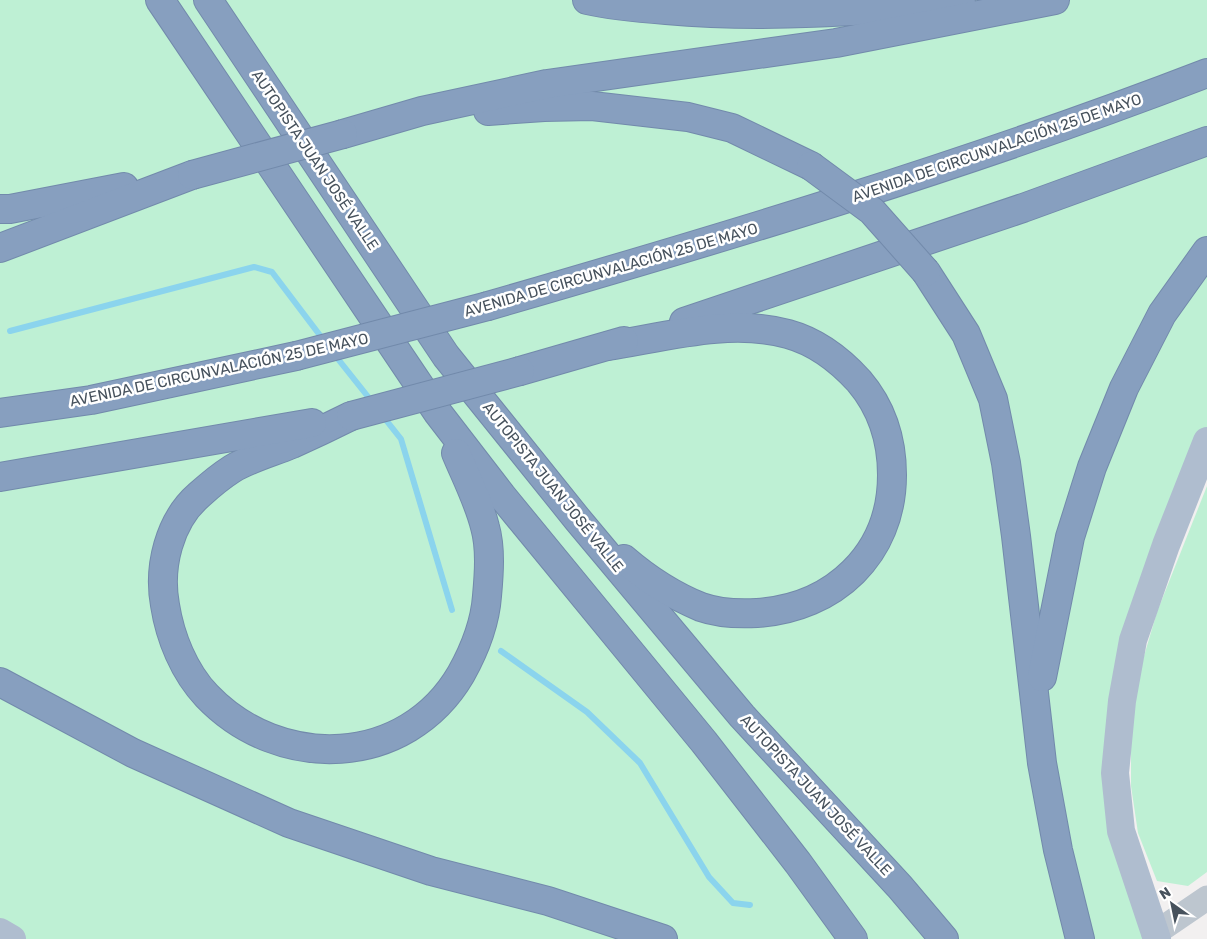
<svg xmlns="http://www.w3.org/2000/svg" width="1207" height="939" viewBox="0 0 1207 939" font-family="Rubik,sans-serif">
  <style>
    .green { fill: #bef0d4 }
    .lines { fill: none; stroke-linecap: round; stroke-linejoin: round }
    .stream { stroke: #8bd4ed; stroke-width: 6 }
    .highway-casing { stroke: #728aab; stroke-width: 30 }
    .minor { stroke: #bdc6cf; stroke-width: 25 }
    .major { stroke: #afbdcf; stroke-width: 28 }
    .highway { stroke: #879fbf; stroke-width: 28 }
    .highway-bridge-casing { stroke: #728aab; stroke-width: 30; stroke-linecap: butt }
    .highway-bridge { stroke: #879fbf; stroke-width: 28 }
    .labels { text-anchor: middle; dominant-baseline: central; stroke-width: 5; stroke-linejoin: round; paint-order: stroke }
    .street-label { font-size: 15px; fill: #47525d; stroke: #fff }
  </style>
  <rect width="100%" height="100%" fill="#f2f0f0"/>
  <g class="green">
    <path d="M0 0H1207V441L1166 545 1115 773 1155 939H12L0 932Z"/>
    <path d="M1207 486V872L1188 886 1157 881 1138 833 1131 786V721L1139 673 1157 612Z"/>
  </g>
  <g class="lines">
    <g class="stream">
      <path d="M10 331 254 267 272 272 325 342"/>
      <path d="M334 354 373 403"/>
      <path d="M382 415 401 439 452 610"/>
      <path d="M501 651 587 712 640 763 709 877 733 903 750 905"/>
    </g>
    <defs>
      <g id="highway">
        <path d="M160 0 438 413 502 496 704 742 798 863 853 939"/>
        <path d="M208 0 446 356 578 520 742 716 900 887 944 939"/>
        <path d="M587 0C613 6 639 8 666 10 765 19 863 11 961 3"/>
        <path d="M488 111 544 107 592 106 688 117 732 128 811 166"/>
        <path d="M343 134 422 111 547 84 836 43 1055 0"/>
        <path d="M0 209H10L124 187"/>
        <path d="M0 248 192 175"/>
        <path d="M926 272 966 334 993 399 1006 463 1016 536 1042 763 1058 850 1080 939"/>
        <path d="M488 306C730 236 971 164 1207 73"/>
        <path d="M684 322 1023 208 1207 141"/>
        <path d="M608 346C665 337 730 318 788 334 817 342 839 359 859 381 882 408 892 439 892 475 892 554 834 608 757 613 739 614 718 613 701 607 674 596 646 578 624 559"/>
        <path d="M520 371 624 341"/>
        <path d="M0 413 91 400 296 356"/>
        <path d="M351 416C331 426 312 435 292 444 273 452 250 458 232 469 221 476 209 486 199 495 169 521 158 567 165 605 170 637 184 672 207 696 280 772 406 768 461 674 475 649 485 624 487 596 489 574 491 548 485 527 479 502 466 477 456 453"/>
        <path d="M0 477 312 423"/>
        <path d="M1042 677 1070 537 1092 467 1124 388 1162 314 1207 251"/>
        <path d="M0 682 133 753 289 823 431 871 548 901 663 939"/>
      </g>
    </defs>
    <use href="#highway" class="highway-casing"/>
    <path class="minor" d="M1154 934 1207 898"/>
    <g class="major">
      <path d="M0 932 12 939"/>
      <path d="M1157 939 1121 831 1115 773 1122 701 1133 640 1166 545 1207 441"/>
    </g>
    <use href="#highway" class="highway"/>
    <defs>
      <g id="highway-bridge">
        <path d="M811 166 872 211 926 272"/>
        <path d="M192 175 343 134"/>
        <path d="M296 356 488 306"/>
        <path d="M351 416 520 371"/>
      </g>
    </defs>
    <use href="#highway-bridge" class="highway-bridge-casing"/>
    <use href="#highway-bridge" class="highway-bridge"/>
  </g>
  <g class="labels">
    <g class="street-label">
      <text transform="translate(997 148) rotate(-19)">AVENIDA DE CIRCUNVALACIÓN 25 DE MAYO</text>
      <text transform="translate(315 160) rotate(56)">AUTOPISTA JUAN JOSÉ VALLE</text>
      <text transform="translate(611 270) rotate(-16)">AVENIDA DE CIRCUNVALACIÓN 25 DE MAYO</text>
      <text transform="translate(219 370) rotate(-12)">AVENIDA DE CIRCUNVALACIÓN 25 DE MAYO</text>
      <text transform="translate(553 487) rotate(51)">AUTOPISTA JUAN JOSÉ VALLE</text>
      <text transform="translate(816 795) rotate(47)">AUTOPISTA JUAN JOSÉ VALLE</text>
    </g>
  </g>
  <g transform="translate(1172 904) rotate(327)" stroke="#ffffff" stroke-width="4" paint-order="stroke">
  <path d="M0-4L9 19L0 12L-9 19Z" fill="#47525d"/>
  <text y="-8" font-size="14" font-weight="bold" text-anchor="middle" fill="#47525d">N</text>
  </g>
</svg>
